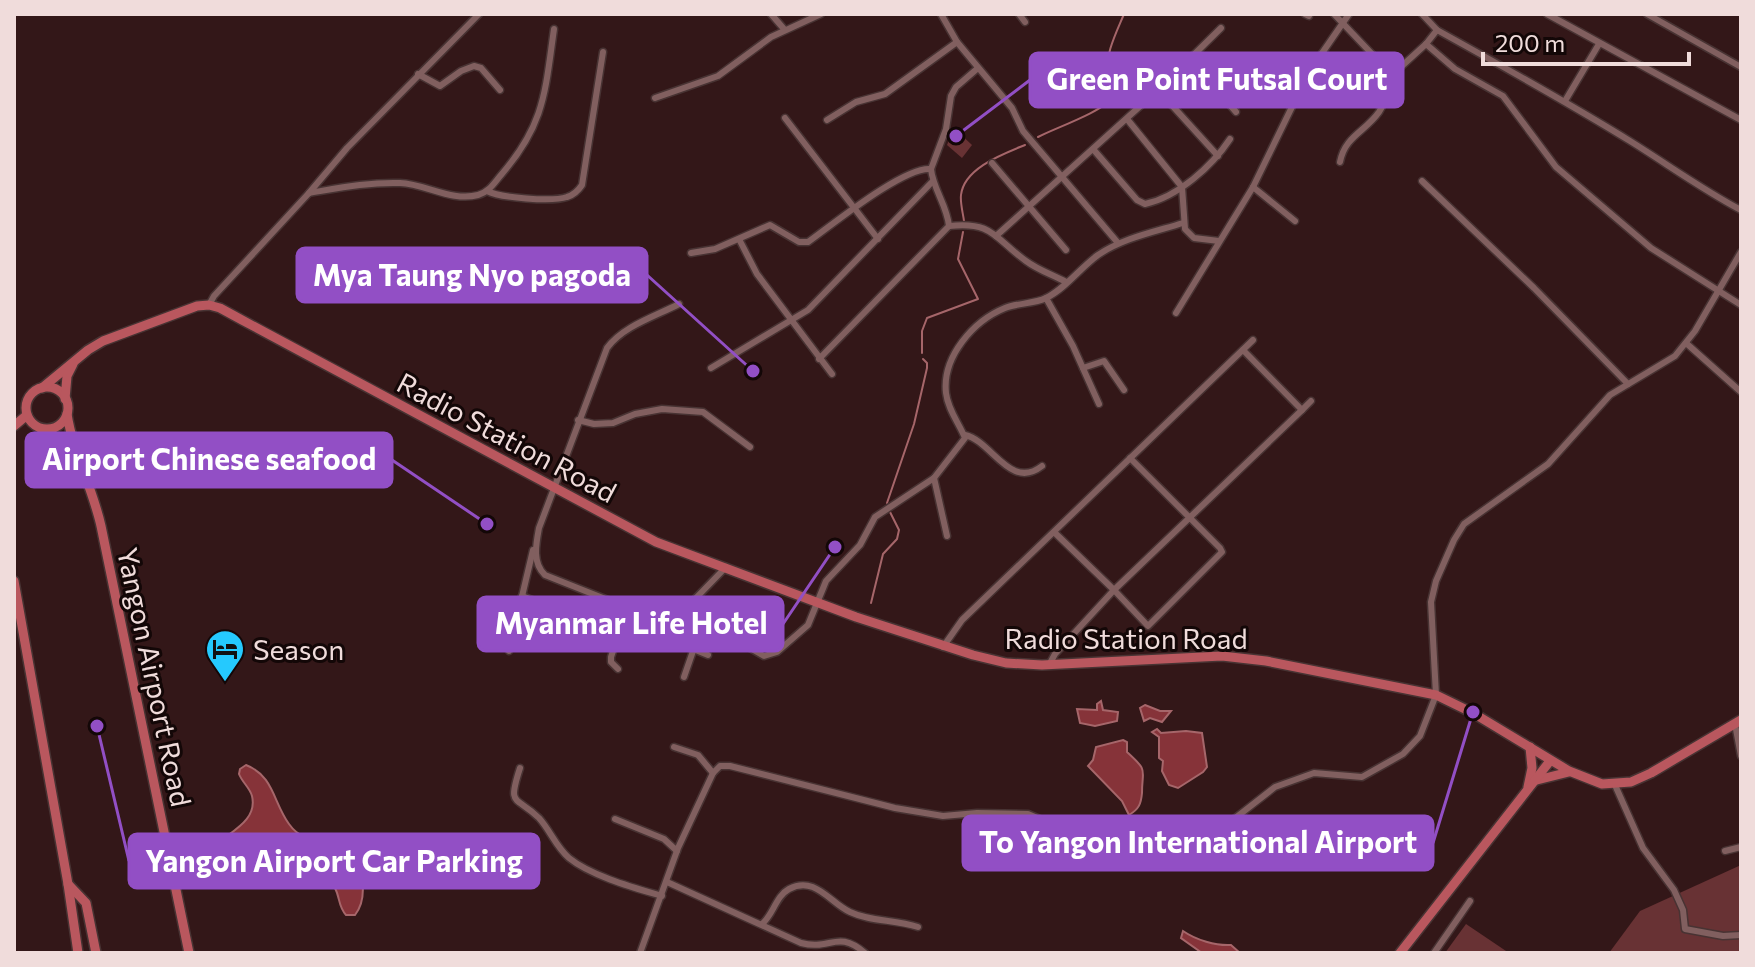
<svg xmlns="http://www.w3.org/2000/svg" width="1755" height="967" viewBox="0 0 1755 967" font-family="Commissioner,sans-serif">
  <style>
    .green { fill: #683234 }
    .water { fill: #863339; stroke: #a6666a; stroke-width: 2 }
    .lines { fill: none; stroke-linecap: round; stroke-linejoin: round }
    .stream { stroke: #a6666a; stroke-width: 2 }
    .minor-casing { stroke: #483333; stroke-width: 9 }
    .primary-casing { stroke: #483333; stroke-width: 12 }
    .minor { stroke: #815f5f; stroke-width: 6 }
    .primary { stroke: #b9575e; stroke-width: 9 }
    .labels { text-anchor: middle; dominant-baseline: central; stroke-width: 6; stroke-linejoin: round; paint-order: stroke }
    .street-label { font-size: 28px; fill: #f0dcdb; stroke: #130707 }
    .poi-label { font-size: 28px; fill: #f0dcdb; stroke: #130707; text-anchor: start }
    .leader { fill: none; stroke: #924fc5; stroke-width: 3 }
    .callout-dot { fill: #924fc5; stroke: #130707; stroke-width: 3 }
    .callout { fill: #924fc5; stroke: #924fc5; stroke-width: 3 }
    .callout-label { font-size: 30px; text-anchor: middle; font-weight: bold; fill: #fff }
  </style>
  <rect width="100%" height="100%" fill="#331718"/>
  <g class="green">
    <path d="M954 128 972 145 962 158 947 145Z"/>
    <path d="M1741 865V953H1609L1640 911Z"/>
    <path d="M1466 924 1509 953H1445Z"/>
  </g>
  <g class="water">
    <path d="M1101 701 1103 710 1118 712 1117 721 1095 726 1080 723 1077 709 1097 710V704Z"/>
    <path d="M1145 705 1160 711H1171L1162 722 1150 718 1144 721 1140 708Z"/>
    <path d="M1157 729 1161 733 1186 731 1202 733 1207 767 1203 772 1178 788 1169 785 1162 771 1163 761 1159 758V737L1152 732Z"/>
    <path d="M1123 740 1127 742V752C1149 772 1142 768 1142 793 1141 804 1139 809 1129 815L1122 801 1088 766 1093 760 1096 747Z"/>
    <path d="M246 765C274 776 273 802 289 824 312 857 353 823 362 879 364 892 363 905 355 915H346C335 903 343 890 325 878 309 869 269 855 251 859 243 861 237 867 227 864 217 862 214 855 216 845 229 832 258 821 252 796 250 788 242 782 239 774L240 769Z"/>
    <path d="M1183 931C1196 940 1216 946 1231 945L1240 953H1202L1181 938Z"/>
  </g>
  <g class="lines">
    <g class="stream">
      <path d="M1038 137C1053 129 1104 111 1110 99 1115 89 1109 84 1108 75 1104 56 1117 31 1124 14"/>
      <path d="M964 221C963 213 960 203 961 195 964 168 1003 154 1025 145"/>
      <path d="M922 353V331L927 318 978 299 958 259 963 232"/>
      <path d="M887 503 914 424 927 368V363L923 359"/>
      <path d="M871 603 883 554 897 539 899 530 890 512"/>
    </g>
    <defs>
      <g id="minor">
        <path d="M771 14 784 29"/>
        <path d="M941 14 957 42 1012 108 1023 131 1118 243"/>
        <path d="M1019 14 1025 22"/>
        <path d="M1305 14 1309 16"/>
        <path d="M1334 14 1392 75 1426 44 1437 30"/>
        <path d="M1422 14 1437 30C1502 66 1567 102 1630 141 1667 164 1703 190 1741 210"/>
        <path d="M1547 14 1741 120"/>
        <path d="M1647 14 1741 67"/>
        <path d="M1426 44 1455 69 1503 96 1556 167 1651 248 1741 305"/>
        <path d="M1190 58 1236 112"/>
        <path d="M418 74 440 86 461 71 474 66 481 68 500 90"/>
        <path d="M1158 90 1218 156"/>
        <path d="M655 98 718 76 771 37 821 14"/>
        <path d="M1565 101 1599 44"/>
        <path d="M785 118 878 239"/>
        <path d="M1127 119 1182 187 1185 229 1194 238 1219 241"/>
        <path d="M827 120 856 102 885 94 957 42"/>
        <path d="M1093 149 1137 200 1145 204C1178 197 1212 166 1230 139"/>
        <path d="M1340 162C1345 136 1365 132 1379 112 1387 100 1388 88 1392 75"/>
        <path d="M992 163 1066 250"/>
        <path d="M931 169 946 129 951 96 956 87 978 68"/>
        <path d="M1422 181 1534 288 1628 384"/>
        <path d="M1253 187 1295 221"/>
        <path d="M487 191C500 198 552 202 567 197 574 195 578 191 582 185L603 52"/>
        <path d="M309 193C339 188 369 182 400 183 426 184 452 202 478 195 489 192 494 183 501 175 545 124 545 92 554 29"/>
        <path d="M949 226C993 221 994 238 1026 261 1038 270 1053 275 1066 282"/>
        <path d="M996 236 1158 90 1221 28"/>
        <path d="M739 239 757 274 832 374"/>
        <path d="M691 253 715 249 770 225 799 242H808C832 225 904 166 931 169"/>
        <path d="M1046 298 1073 346 1099 404"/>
        <path d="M679 304C656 316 623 326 607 348L539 528C536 544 532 563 545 575L623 606 625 616 656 634 708 655"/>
        <path d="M209 305 214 296 309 193 347 148 479 14"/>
        <path d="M1176 313 1253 187 1309 72 1349 14"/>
        <path d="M1686 343 1741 392"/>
        <path d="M1243 350 1302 410"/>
        <path d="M819 359 949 226C947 205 933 189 931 169"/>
        <path d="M711 368 808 310 932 182"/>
        <path d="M1083 368 1104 361 1124 390"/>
        <path d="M578 420 594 424 613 423 635 414 662 409 703 412 750 447"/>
        <path d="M965 435C992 441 1010 491 1042 466"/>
        <path d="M1130 458 1220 548 1222 552 1148 626 1114 590 1302 410 1311 401"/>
        <path d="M934 478 947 536"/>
        <path d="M522 596 552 608"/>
        <path d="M690 634 699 622 694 600 726 567"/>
        <path d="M738 641 764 656 777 652 808 625 826 581 860 545 875 517 934 478 965 438C959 423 948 410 946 393 942 357 973 321 1005 308 1017 303 1034 304 1046 298 1065 289 1080 268 1098 255 1123 238 1154 232 1183 223"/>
        <path d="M943 647 962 620 1253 340"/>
        <path d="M509 651 533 550"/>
        <path d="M1049 665 1055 654 1114 590 1054 532"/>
        <path d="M618 669 611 662V657L625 616"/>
        <path d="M684 677 693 651"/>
        <path d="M1735 724 1741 756"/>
        <path d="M674 747 698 755 713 773"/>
        <path d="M520 768C507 808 516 795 539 818 550 830 556 847 569 858 591 876 635 888 662 896"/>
        <path d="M1615 785 1643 848 1674 890 1683 910 1685 929 1723 936 1741 935"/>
        <path d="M615 819 664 839 677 851"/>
        <path d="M1725 851 1741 847"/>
        <path d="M667 882 801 943C831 951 837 929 865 953"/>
        <path d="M762 924C773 915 776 896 789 889 815 875 830 903 850 912 871 922 895 919 918 927"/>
        <path d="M640 953 678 848 713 773 720 766H730L895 808 943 816 977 813 1028 814 1118 853 1164 857 1207 840 1275 787 1314 773 1362 777 1403 754 1420 736 1436 695 1431 602 1436 581 1454 540 1464 524 1548 464 1610 395 1675 356 1695 331 1741 252"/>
        <path d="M1434 953 1470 901"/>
      </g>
      <g id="primary">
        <circle cx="47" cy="408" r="21"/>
        <path d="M42 388 88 350 103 341 197 306 209 305 220 308 242 320 656 542 856 617 973 655 1006 663 1042 665 1222 656 1266 661 1436 695 1473 713 1569 771 1602 784 1631 782 1651 773 1741 720"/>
        <path d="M65 399 67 376 73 364"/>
        <path d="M67 414C73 453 92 486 101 526L189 953"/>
        <path d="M14 426 27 415"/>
        <path d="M14 581 68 884 78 953"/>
        <path d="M1533 781 1569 772"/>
        <path d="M1528 787 1532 768 1530 747"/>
        <path d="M68 884 86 903 96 953"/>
        <path d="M1400 953 1550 761"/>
      </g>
    </defs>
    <use href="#minor" class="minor-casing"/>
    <use href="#primary" class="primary-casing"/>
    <use href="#minor" class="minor"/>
    <use href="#primary" class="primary"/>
  </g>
  <defs>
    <symbol id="hotel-pin" viewBox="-11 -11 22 30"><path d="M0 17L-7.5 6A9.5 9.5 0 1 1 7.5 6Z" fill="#25c9fe" stroke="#130707"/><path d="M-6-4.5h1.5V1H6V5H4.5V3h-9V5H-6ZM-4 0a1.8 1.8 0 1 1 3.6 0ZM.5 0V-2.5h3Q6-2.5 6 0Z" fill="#111"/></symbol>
  </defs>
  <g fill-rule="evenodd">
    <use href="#hotel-pin" x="203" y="627" width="44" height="60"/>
  </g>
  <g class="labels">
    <g class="street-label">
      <text transform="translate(507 437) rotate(28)">Radio Station Road</text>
      <text x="1126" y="638">Radio Station Road</text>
      <text transform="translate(155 677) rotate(78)">Yangon Airport Road</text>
    </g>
    <g class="poi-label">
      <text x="253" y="649">Season</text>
    </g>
  </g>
  <path class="leader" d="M956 136L1030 80M753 371L647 275M487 524L392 460M835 547L783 624M1473 712L1433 843M97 726L129 861"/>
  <g class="callout-dot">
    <circle cx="956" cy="136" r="8"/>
    <circle cx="753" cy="371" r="8"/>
    <circle cx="487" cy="524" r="8"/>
    <circle cx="835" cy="547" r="8"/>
    <circle cx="1473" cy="712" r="8"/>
    <circle cx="97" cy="726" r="8"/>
  </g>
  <g class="callout">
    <rect x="1030" y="53" width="373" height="54" rx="8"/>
    <rect x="297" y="248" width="350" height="54" rx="8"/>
    <rect x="26" y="433" width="366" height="54" rx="8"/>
    <rect x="478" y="597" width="305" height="54" rx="8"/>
    <rect x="963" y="816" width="470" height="54" rx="8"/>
    <rect x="129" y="834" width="410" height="54" rx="8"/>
  </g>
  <g class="callout-label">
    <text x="1217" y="90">Green Point Futsal Court</text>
    <text x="472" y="286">Mya Taung Nyo pagoda</text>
    <text x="209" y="470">Airport Chinese seafood</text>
    <text x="631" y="634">Myanmar Life Hotel</text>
    <text x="1198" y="853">To Yangon International Airport</text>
    <text x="334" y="872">Yangon Airport Car Parking</text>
  </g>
  <rect width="1755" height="967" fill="none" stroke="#f0dcdb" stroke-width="32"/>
  <path d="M1483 52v12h206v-12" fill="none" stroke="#f0dcdb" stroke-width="4"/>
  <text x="1495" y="52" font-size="24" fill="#f0dcdb" stroke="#130707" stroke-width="6" paint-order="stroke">200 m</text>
</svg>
